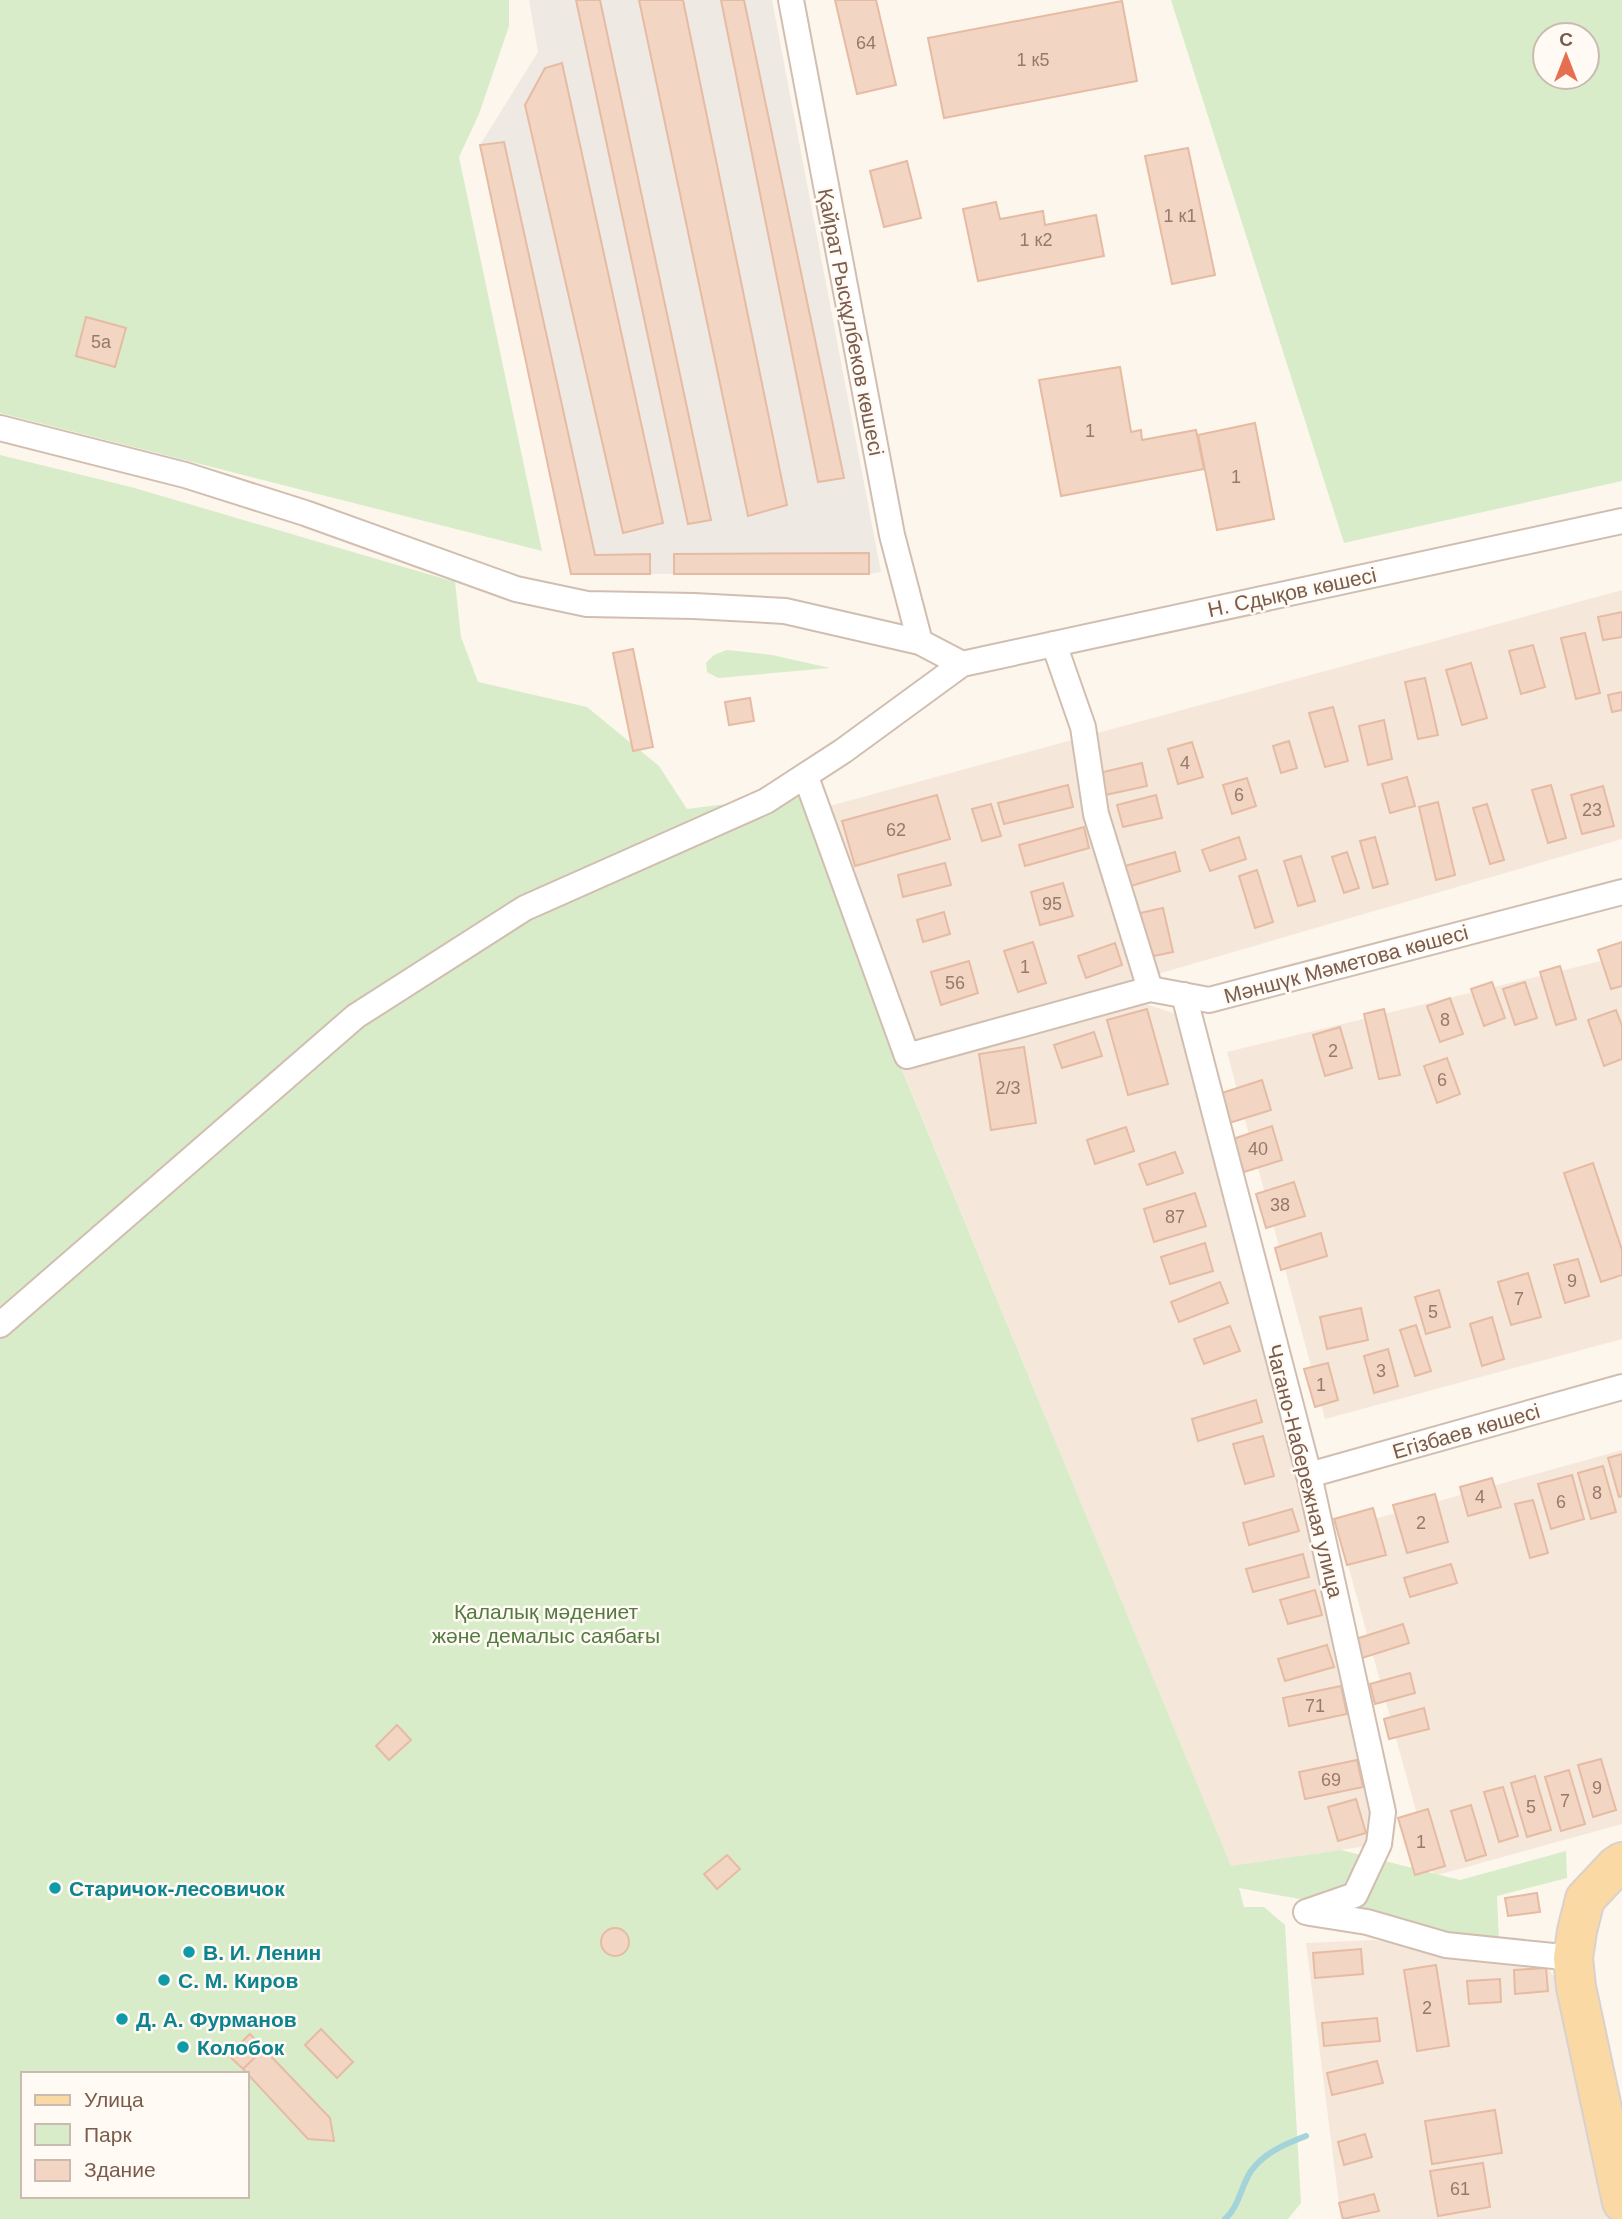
<svg xmlns="http://www.w3.org/2000/svg" width="1622" height="2219" viewBox="0 0 1622 2219" font-family="Helvetica,sans-serif">
  <style>
    .residential { fill: #f5e8da }
    .industrial { fill: #efe9e4 }
    .green { fill: #d8ecc9; fill-rule: evenodd }
    .lines { fill: none; stroke-linecap: round; stroke-linejoin: round }
    .stream { stroke: #a5d3da; stroke-width: 6 }
    .building { fill: #f3d5c3; stroke: #e6bba3; stroke-width: 2 }
    .street-casing { stroke: #d1beb0; stroke-width: 28 }
    .primary-casing { stroke: #dad1cd; stroke-width: 42 }
    .street { stroke: #fff; stroke-width: 24 }
    .primary { stroke: #fbd9a5; stroke-width: 38 }
    .culture-dot { fill: #0f9aa8; stroke: #fffaf3; stroke-width: 2.5 }
    .labels { text-anchor: middle; dominant-baseline: central; stroke-width: 5; stroke-linejoin: round; paint-order: stroke }
    .number-label { font-size: 18px; fill: #987a6a }
    .street-label { font-size: 21px; fill: #7a5c4d; stroke: #fffaf3 }
    .park-label { font-size: 21px; fill: #537a41; stroke: #fffaf3 }
    .culture-label { font-size: 21px; font-weight: bold; fill: #0d838f; stroke: #fffaf3; text-anchor: start }
  </style>
  <rect width="100%" height="100%" fill="#fdf6ec"/>
  <g class="residential">
    <path d="M1622 590V839L910 1046 822 808Z"/>
    <path d="M1622 956V1339L1325 1419 1227 1052Z"/>
    <path d="M1143 1003 1176 1014 1383 1811 1379 1844 1231 1867 902 1069Z"/>
    <path d="M1622 1450V1824L1434 1876 1338 1529Z"/>
    <path d="M1374 1940 1549 1970 1568 1996 1617 2219H1341L1306 1943Z"/>
  </g>
  <path class="industrial" d="M529 0H772L881 572 869 574H571L480 145 538 52Z"/>
  <g class="green">
    <path d="M0 0H509V26L479 114 459 157 542 551 0 413Z"/>
    <path d="M1171 0H1622V481L1344 543ZM1545 35H1587V77H1545Z"/>
    <path d="M0 455 131 487 455 582 461 637 478 682 587 707 659 766 687 809 798 795 900 1065 1231 1866 1341 1850 1460 1880 1566 1851 1567 1878 1497 1896 1499 1942 1294 1898 1239 1888 1244 1907H1264L1285 1925 1301 2203 1288 2219H0ZM23 2074H247V2196H23Z"/>
    <path d="M727 650 772 655 830 668 718 678 707 672 706 663 714 655Z"/>
  </g>
  <g class="lines">
    <path class="stream" d="M1225 2219C1239 2207 1241 2186 1251 2171 1264 2153 1285 2144 1306 2136"/>
  </g>
  <g class="building">
    <path d="M576 0H600L711 520 688 524Z"/>
    <path d="M639 0H683L787 505 748 516Z"/>
    <path d="M721 0H744L844 478 818 482Z"/>
    <path d="M835 0H876L896 85 857 94Z"/>
    <path d="M1122 1 1137 81 944 118 928 38Z"/>
    <path d="M562 63 663 523 623 533 525 105 545 68Z"/>
    <path d="M504 142 595 555 650 554V574H571L480 145Z"/>
    <path d="M1188 148 1215 275 1172 284 1145 156Z"/>
    <path d="M907 161 921 218 884 227 870 171Z"/>
    <path d="M996 202 1000 219 1043 211 1045 225 1096 215 1104 256 978 281 963 209Z"/>
    <path d="M86 317 126 328 115 367 76 356Z"/>
    <path d="M1120 367 1131 432 1141 430 1142 440 1196 430 1204 469 1061 496 1039 380Z"/>
    <path d="M1255 423 1274 519 1217 530 1198 435Z"/>
    <path d="M869 553V574H674V554Z"/>
    <path d="M1622 612V637L1603 640 1598 617Z"/>
    <path d="M1585 633 1600 693 1576 699 1561 638Z"/>
    <path d="M1533 645 1545 687 1521 694 1509 651Z"/>
    <path d="M633 649 653 747 633 751 613 653Z"/>
    <path d="M1471 663 1487 718 1462 725 1446 670Z"/>
    <path d="M1425 678 1438 735 1418 739 1405 682Z"/>
    <path d="M1622 692V710L1612 712 1608 695Z"/>
    <path d="M750 698 754 721 729 725 725 702Z"/>
    <path d="M1333 707 1348 761 1325 767 1309 713Z"/>
    <path d="M1384 720 1392 759 1368 765 1359 726Z"/>
    <path d="M1289 741 1297 768 1281 773 1273 746Z"/>
    <path d="M1192 742 1203 777 1178 784 1168 749Z"/>
    <path d="M1142 763 1147 786 1105 795 1099 773Z"/>
    <path d="M1407 777 1415 806 1390 813 1382 784Z"/>
    <path d="M1247 778 1256 806 1232 814 1223 785Z"/>
    <path d="M1068 785 1073 807 1004 824 998 803Z"/>
    <path d="M1551 785 1566 838 1548 843 1532 790Z"/>
    <path d="M1603 786 1614 826 1582 834 1571 795Z"/>
    <path d="M937 795 950 839 855 866 842 821Z"/>
    <path d="M1156 795 1162 818 1123 827 1117 805Z"/>
    <path d="M1438 802 1455 875 1436 880 1419 807Z"/>
    <path d="M991 804 1001 836 982 841 972 809Z"/>
    <path d="M1487 804 1504 860 1490 864 1473 808Z"/>
    <path d="M1084 827 1089 848 1025 866 1019 845Z"/>
    <path d="M1239 837 1246 859 1210 871 1202 850Z"/>
    <path d="M1375 837 1388 884 1373 888 1360 841Z"/>
    <path d="M1175 852 1180 871 1131 886 1125 866Z"/>
    <path d="M1347 852 1359 888 1344 893 1332 857Z"/>
    <path d="M1301 856 1315 901 1298 906 1284 861Z"/>
    <path d="M945 863 951 885 903 897 898 875Z"/>
    <path d="M1257 870 1273 922 1255 928 1239 876Z"/>
    <path d="M1063 883 1073 916 1040 925 1031 892Z"/>
    <path d="M1163 908 1173 952 1149 957 1140 913Z"/>
    <path d="M944 912 950 934 923 942 917 920Z"/>
    <path d="M1033 942 1046 983 1018 992 1004 951Z"/>
    <path d="M1622 942V986L1611 989 1598 950Z"/>
    <path d="M1115 943 1122 965 1086 978 1078 956Z"/>
    <path d="M969 961 978 993 941 1005 931 972Z"/>
    <path d="M1560 966 1576 1019 1556 1025 1540 972Z"/>
    <path d="M1492 982 1505 1018 1484 1026 1471 989Z"/>
    <path d="M1525 982 1537 1018 1515 1025 1503 989Z"/>
    <path d="M1450 998 1463 1034 1440 1042 1427 1006Z"/>
    <path d="M1147 1009 1168 1084 1128 1095 1107 1020Z"/>
    <path d="M1384 1009 1400 1075 1379 1079 1364 1014Z"/>
    <path d="M1616 1010 1622 1026V1059L1604 1066 1588 1020Z"/>
    <path d="M1340 1027 1352 1068 1325 1076 1313 1035Z"/>
    <path d="M1094 1032 1102 1056 1062 1068 1054 1045Z"/>
    <path d="M1024 1047 1036 1123 991 1130 979 1054Z"/>
    <path d="M1447 1058 1460 1094 1437 1103 1424 1066Z"/>
    <path d="M1262 1080 1271 1110 1229 1123 1219 1094Z"/>
    <path d="M1272 1126 1282 1160 1244 1172 1233 1139Z"/>
    <path d="M1126 1127 1134 1151 1095 1164 1087 1140Z"/>
    <path d="M1175 1152 1183 1173 1147 1185 1139 1164Z"/>
    <path d="M1593 1163 1622 1250V1275L1601 1282 1564 1173Z"/>
    <path d="M1294 1182 1305 1216 1266 1228 1256 1194Z"/>
    <path d="M1195 1193 1206 1226 1154 1242 1144 1209Z"/>
    <path d="M1321 1233 1327 1256 1281 1270 1275 1248Z"/>
    <path d="M1205 1243 1213 1271 1170 1284 1161 1257Z"/>
    <path d="M1578 1259 1589 1296 1565 1303 1554 1265Z"/>
    <path d="M1528 1273 1541 1317 1511 1325 1498 1282Z"/>
    <path d="M1220 1282 1228 1303 1179 1322 1171 1302Z"/>
    <path d="M1439 1290 1450 1327 1426 1334 1415 1297Z"/>
    <path d="M1361 1308 1368 1340 1327 1349 1320 1317Z"/>
    <path d="M1492 1317 1504 1359 1482 1366 1470 1324Z"/>
    <path d="M1416 1325 1431 1371 1415 1376 1400 1330Z"/>
    <path d="M1230 1326 1240 1351 1204 1364 1194 1339Z"/>
    <path d="M1388 1349 1398 1386 1374 1393 1364 1356Z"/>
    <path d="M1328 1363 1338 1400 1315 1407 1304 1369Z"/>
    <path d="M1256 1400 1262 1422 1198 1441 1192 1419Z"/>
    <path d="M1263 1436 1274 1476 1245 1484 1233 1444Z"/>
    <path d="M1622 1454V1496L1619 1497 1608 1458Z"/>
    <path d="M1603 1466 1616 1512 1591 1519 1578 1473Z"/>
    <path d="M1572 1475 1584 1519 1551 1529 1538 1484Z"/>
    <path d="M1492 1478 1501 1507 1468 1516 1460 1487Z"/>
    <path d="M1435 1494 1448 1542 1407 1553 1393 1505Z"/>
    <path d="M1533 1500 1548 1553 1530 1558 1515 1504Z"/>
    <path d="M1373 1508 1386 1555 1347 1565 1334 1519Z"/>
    <path d="M1292 1509 1299 1531 1249 1545 1243 1523Z"/>
    <path d="M1303 1554 1309 1577 1253 1592 1246 1569Z"/>
    <path d="M1451 1564 1457 1583 1410 1597 1404 1578Z"/>
    <path d="M1315 1590 1322 1615 1288 1624 1280 1600Z"/>
    <path d="M1403 1624 1409 1643 1362 1658 1356 1639Z"/>
    <path d="M1327 1645 1334 1667 1285 1681 1278 1659Z"/>
    <path d="M1410 1673 1415 1693 1375 1704 1370 1684Z"/>
    <path d="M1341 1686 1347 1714 1289 1726 1283 1698Z"/>
    <path d="M1424 1708 1429 1729 1389 1739 1384 1719Z"/>
    <path d="M397 1725 411 1740 389 1760 376 1746Z"/>
    <path d="M1601 1759 1616 1810 1593 1817 1578 1765Z"/>
    <path d="M1357 1760 1363 1787 1305 1799 1299 1772Z"/>
    <path d="M1569 1770 1585 1824 1561 1831 1545 1777Z"/>
    <path d="M1535 1776 1551 1830 1527 1837 1511 1783Z"/>
    <path d="M1503 1787 1518 1836 1499 1842 1484 1792Z"/>
    <path d="M1356 1799 1366 1833 1338 1841 1328 1807Z"/>
    <path d="M1471 1805 1486 1855 1466 1861 1451 1811Z"/>
    <path d="M1428 1809 1445 1866 1415 1875 1398 1818Z"/>
    <path d="M727 1855 740 1869 717 1889 704 1874Z"/>
    <path d="M1537 1893 1540 1912 1508 1916 1505 1898Z"/>
    <circle cx="615" cy="1942" r="14"/>
    <path d="M1361 1949 1363 1974 1315 1978 1313 1953Z"/>
    <path d="M1436 1965 1449 2046 1417 2051 1404 1970Z"/>
    <path d="M1546 1968 1548 1991 1515 1994 1514 1970Z"/>
    <path d="M1500 1979 1501 2002 1469 2004 1467 1981Z"/>
    <path d="M1377 2018 1380 2041 1324 2046 1322 2023Z"/>
    <path d="M321 2029 353 2062 337 2078 305 2045Z"/>
    <path d="M250 2034 264 2049 243 2069 228 2055Z"/>
    <path d="M264 2049 330 2118 334 2141 308 2139 243 2069Z"/>
    <path d="M1377 2061 1383 2083 1332 2095 1327 2073Z"/>
    <path d="M1495 2110 1502 2153 1432 2164 1425 2121Z"/>
    <path d="M1365 2134 1372 2157 1344 2165 1338 2142Z"/>
    <path d="M1483 2163 1490 2207 1438 2216 1430 2171Z"/>
    <path d="M1374 2194 1379 2211 1343 2219 1339 2203Z"/>
  </g>
  <g class="lines">
    <defs>
      <g id="street">
        <path d="M791 0 892 535 920 642"/>
        <path d="M0 428 185 475 305 513 516 589 587 604 694 606 785 611 920 642 962 664"/>
        <path d="M1054 644 1083 727 1096 814 1150 989"/>
        <path d="M806 777 907 1056 1150 989 1209 1000 1622 892"/>
        <path d="M1184 995 1309 1475 1383 1812 1379 1844 1355 1895 1306 1912"/>
        <path d="M0 1325 356 1016 525 908 766 801 843 751 962 664 1622 521"/>
        <path d="M1309 1475 1622 1387"/>
        <path d="M1310 1913 1367 1922 1446 1945 1573 1958"/>
      </g>
      <path id="primary" d="M1622 1862 1616 1866 1585 1899 1577 1931 1573 1958 1576 1987 1622 2202"/>
    </defs>
    <use href="#street" class="street-casing"/>
    <use href="#primary" class="primary-casing"/>
    <use href="#street" class="street"/>
    <use href="#primary" class="primary"/>
  </g>
  <g class="culture-dot">
    <circle cx="55" cy="1888" r="7"/>
    <circle cx="189" cy="1952" r="7"/>
    <circle cx="164" cy="1980" r="7"/>
    <circle cx="122" cy="2019" r="7"/>
    <circle cx="183" cy="2047" r="7"/>
  </g>
  <g class="labels">
    <g class="number-label">
      <text x="866" y="43">64</text>
      <text x="1033" y="60">1 к5</text>
      <text x="1180" y="216">1 к1</text>
      <text x="1036" y="240">1 к2</text>
      <text x="101" y="342">5а</text>
      <text x="1090" y="431">1</text>
      <text x="1236" y="477">1</text>
      <text x="1185" y="763">4</text>
      <text x="1239" y="795">6</text>
      <text x="1592" y="810">23</text>
      <text x="896" y="830">62</text>
      <text x="1052" y="904">95</text>
      <text x="1025" y="967">1</text>
      <text x="955" y="983">56</text>
      <text x="1445" y="1020">8</text>
      <text x="1333" y="1051">2</text>
      <text x="1442" y="1080">6</text>
      <text x="1008" y="1088">2/3</text>
      <text x="1258" y="1149">40</text>
      <text x="1280" y="1205">38</text>
      <text x="1175" y="1217">87</text>
      <text x="1572" y="1281">9</text>
      <text x="1519" y="1299">7</text>
      <text x="1433" y="1312">5</text>
      <text x="1381" y="1371">3</text>
      <text x="1321" y="1385">1</text>
      <text x="1597" y="1493">8</text>
      <text x="1480" y="1497">4</text>
      <text x="1561" y="1502">6</text>
      <text x="1421" y="1523">2</text>
      <text x="1315" y="1706">71</text>
      <text x="1331" y="1780">69</text>
      <text x="1597" y="1788">9</text>
      <text x="1565" y="1801">7</text>
      <text x="1531" y="1807">5</text>
      <text x="1421" y="1842">1</text>
      <text x="1427" y="2008">2</text>
      <text x="1460" y="2189">61</text>
    </g>
    <g class="street-label">
      <text transform="translate(851 322) rotate(79)">Қайрат Рысқұлбеков көшесі</text>
      <text transform="translate(1292 592) rotate(-12)">Н. Сдықов көшесі</text>
      <text transform="translate(1346 964) rotate(-15)">Мәншүк Мәметова көшесі</text>
      <text transform="translate(1466 1431) rotate(-16)">Егізбаев көшесі</text>
      <text transform="translate(1305 1471) rotate(76)">Чагано-Набережная улица</text>
    </g>
    <g class="park-label">
      <text x="546" y="1611">Қалалық мәдениет<tspan x="546" dy="24">және демалыс саябағы</tspan></text>
    </g>
    <g class="culture-label">
      <text x="69" y="1888">Старичок-лесовичок</text>
      <text x="203" y="1952">В. И. Ленин</text>
      <text x="178" y="1980">С. М. Киров</text>
      <text x="136" y="2019">Д. А. Фурманов</text>
      <text x="197" y="2047">Колобок</text>
    </g>
  </g>
  <rect x="21" y="2072" width="228" height="126" fill="#fffaf3" stroke="#cabbb1" stroke-width="2"/>
  <rect x="35" y="2095" width="35" height="10" fill="#fbd9a5" stroke="#cabbb1" stroke-width="2"/>
  <text x="84" y="2107" font-size="21" fill="#7a5c4d">Улица</text>
  <rect x="35" y="2124" width="35" height="21" fill="#d8ecc9" stroke="#cabbb1" stroke-width="2"/>
  <text x="84" y="2142" font-size="21" fill="#7a5c4d">Парк</text>
  <rect x="35" y="2160" width="35" height="21" fill="#f3d5c3" stroke="#cabbb1" stroke-width="2"/>
  <text x="84" y="2177" font-size="21" fill="#7a5c4d">Здание</text>
  <g transform="translate(1566 56)"><circle r="33" fill="#fffaf3" stroke="#cabbb1" stroke-width="2"/>
  <path d="M0-5L12 26L0 18L-12 26Z" fill="#e76f51"/>
  <text y="-10" font-size="19" font-weight="bold" text-anchor="middle" fill="#7a5c4d">С</text>
  </g>
</svg>
